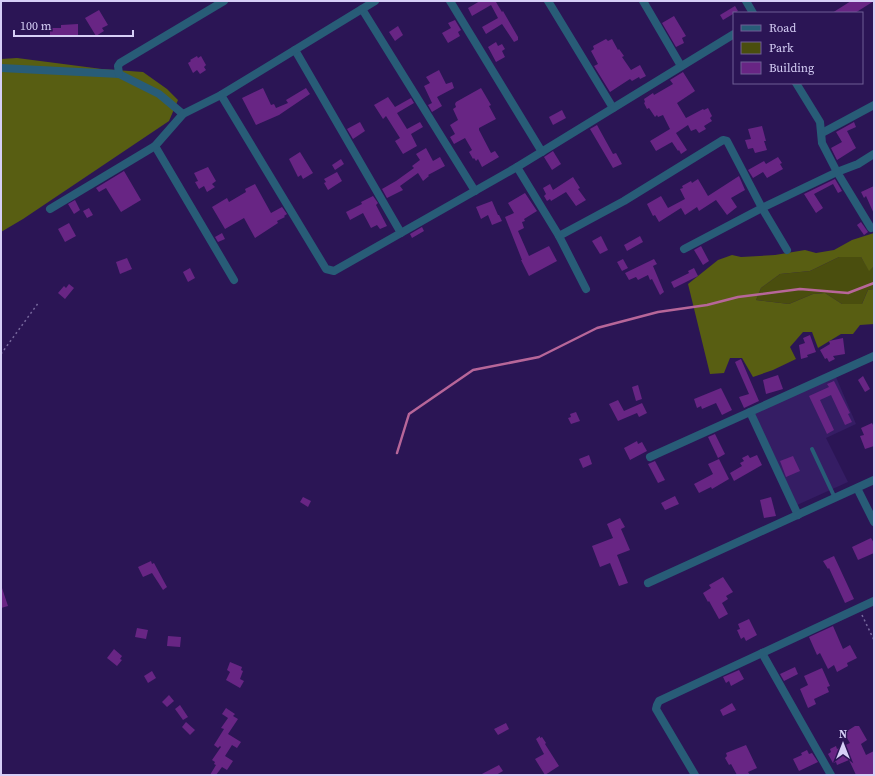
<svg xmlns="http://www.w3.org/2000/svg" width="875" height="776" viewBox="0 0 875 776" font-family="'Source Serif 4',serif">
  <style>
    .built { fill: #351d64 }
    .green { fill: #4a4e0e }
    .forest { fill: #585e12 }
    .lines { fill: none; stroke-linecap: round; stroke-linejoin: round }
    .stream { stroke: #b76699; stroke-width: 2.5 }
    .building { fill: #682584 }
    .path { stroke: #77689d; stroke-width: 1.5; stroke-dasharray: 2 3; stroke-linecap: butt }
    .service { stroke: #285c77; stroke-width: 4 }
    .minor { stroke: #285c77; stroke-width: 8 }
  </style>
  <rect width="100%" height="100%" fill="#2b1555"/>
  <path class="built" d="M836 377 856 424 826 438 848 482 797 505 754 413Z"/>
  <path class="green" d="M839 257H861L869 270 874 266V289L868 290 862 304H842L825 293 813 294 789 304 756 300 761 288 780 274 810 271Z"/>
  <g class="forest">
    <path d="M17 58 102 69 143 72 167 89 178 100 169 121 23 219 1 232V59Z"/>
    <path d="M874 233V266L869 271 861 257H839L810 271 780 274 761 288 756 300 789 304 813 294 825 293 842 304H862L868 290 874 289V324L860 325 853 334H841L818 348 812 332H803L790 347 796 359 773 370 753 377 742 358H730L724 373 710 374 688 284 718 260 732 255 741 257 775 255 805 250 816 253 834 250 852 240Z"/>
  </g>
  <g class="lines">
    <path class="stream" d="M397 453 409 414 473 370 539 357 597 328 658 312 707 305 738 297 800 289 848 293 874 283"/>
  </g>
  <g class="building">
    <path d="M480 1H498L496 2 502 12 503 11 518 37V40L514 42 502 24 486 34 482 27 498 18 491 5 472 16 468 8Z"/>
    <path d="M851 1H874L855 13H832Z"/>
    <path d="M735 6 738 11 723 20 720 15Z"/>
    <path d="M99 10 108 25 102 28 104 31 96 36 85 18Z"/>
    <path d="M674 16 686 36 682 38 684 43 676 47 662 23Z"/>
    <path d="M455 20 461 30 458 32 460 36 448 43 442 33 451 28 448 23Z"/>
    <path d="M78 24V35L50 37V28H61V25Z"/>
    <path d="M398 26 403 35 395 41 389 32Z"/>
    <path d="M606 39 608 41 612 39 618 50 619 49 624 56 622 57 631 70 640 65 646 76 640 79 639 77 632 81 630 79 610 92 594 66 598 64 591 51 594 49 593 46Z"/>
    <path d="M496 42 498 46 502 44 505 49 502 51 505 57 496 62 488 47Z"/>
    <path d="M197 56 198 58 201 56 206 65 204 67 206 70 200 74 197 70 193 73 188 63 191 61 190 60Z"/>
    <path d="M439 70 446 84 452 82 454 88 437 97 442 106 432 112 428 105 432 103 424 86 430 83 426 77Z"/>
    <path d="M683 72 695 91 677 103 686 118 703 109 704 110 708 108 712 116 710 118 712 121 704 126 706 129 699 133 696 129 691 131 688 125 676 133 687 150 681 154 679 150 678 151 672 142 656 151 650 141 670 129 663 115 658 117 657 115 655 117 649 108 647 109 644 103 645 102 644 99 653 93 654 95 673 84 670 80Z"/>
    <path d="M263 88 271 105 274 104 276 108 288 103 286 100 306 88 310 94 279 115 256 125 242 98Z"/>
    <path d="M481 88 491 105 489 106 496 119 479 128V130L491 153 495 151 499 157 482 167 478 159 476 161 474 158 473 159 469 152 472 150 465 138 454 144 450 137 455 134 450 125 458 120 453 109 456 107 455 104 456 102Z"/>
    <path d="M388 97 395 107 411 98 414 103 397 113 407 129 420 122 423 127 411 134 417 146 403 154 395 141 400 138 386 116 383 119 374 105Z"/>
    <path d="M562 110 566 118 553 125 549 117Z"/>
    <path d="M360 122 365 131 353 139 347 129Z"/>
    <path d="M854 122 856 127 847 131 856 148 837 160 831 148 842 142 836 132Z"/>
    <path d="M597 125 613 154 616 153 622 164 613 168 590 129Z"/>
    <path d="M762 126 766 141H764L767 150 755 153 753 148 748 149 745 140 751 139 748 129Z"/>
    <path d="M426 148 433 161 440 157 445 166 428 175 429 176 423 181 418 173 400 186 403 190 387 198 382 189 396 181 414 168 412 166 420 160 416 154Z"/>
    <path d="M553 151 561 164 552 170 544 157Z"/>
    <path d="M300 152 313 173 303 179 301 175 298 177 289 159Z"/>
    <path d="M778 157 782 163 780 164 783 169 767 178 763 172 753 178 748 170 764 161 766 164Z"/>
    <path d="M341 159 344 164 335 170 332 165Z"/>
    <path d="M208 167 216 181 212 184 215 187 207 192 204 186 199 189 195 182 198 181 194 173Z"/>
    <path d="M124 171 141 200 121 212 106 188 99 192 96 188Z"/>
    <path d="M337 172 342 181 328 190 324 183 326 182 324 179Z"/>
    <path d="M739 176 745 190 731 198 737 207 727 215 716 200 699 211 697 207 685 215 681 208 659 222 655 215 653 216 647 204 661 196 668 208 685 199 680 189 683 188 682 186 691 181 692 183 698 179 708 196Z"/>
    <path d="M573 177 580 188 578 189 586 200 576 206 566 192 551 201 550 199 547 201 544 196 546 194 543 188 550 184 553 190Z"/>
    <path d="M835 179 842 191 838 193 833 184 814 194 823 208 816 213 804 194Z"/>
    <path d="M255 184 271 213 282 207 287 214 284 216 285 217 277 221 278 223 255 238 244 218 225 229 212 207 227 198 229 202 246 192 245 189Z"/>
    <path d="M874 186V214L866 196 864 198 861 192Z"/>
    <path d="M525 193 537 211 524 219 525 221 522 222 524 228 518 231 529 256 549 246 557 261 529 276 521 260H522L505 217 514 213 508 203Z"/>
    <path d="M373 196 378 203 376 205 387 226 380 229 377 225 371 228 363 213 350 220 346 212 362 204 361 202Z"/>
    <path d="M75 200 80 210 74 214 68 204Z"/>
    <path d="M492 201 498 215H499L502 221 492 225 488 215 481 219 476 207Z"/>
    <path d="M89 208 93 215 87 218 83 211Z"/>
    <path d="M861 222 868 232 864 235 857 225Z"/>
    <path d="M69 223 76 236 65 242 58 229Z"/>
    <path d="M422 227 424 231 412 238 410 234Z"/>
    <path d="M222 233 225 239 218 242 215 237Z"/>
    <path d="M601 236 608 250 600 254 592 241Z"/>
    <path d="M640 236 643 242 627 251 624 245Z"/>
    <path d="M701 246 709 261 703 265 694 250Z"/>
    <path d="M127 258 132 269 120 274 116 262Z"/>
    <path d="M623 259 628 268 622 271 617 262Z"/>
    <path d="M654 259 657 264 653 266 664 292 660 295 652 279 650 280 648 275 638 280 636 277 629 280 625 273Z"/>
    <path d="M190 268 195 278 188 282 183 272Z"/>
    <path d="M694 268 698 276 674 288 671 282 689 273 688 271Z"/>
    <path d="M69 284 74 288 65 299 58 293 64 286 66 288Z"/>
    <path d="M810 335 816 352 807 355 808 357 801 359 799 345 805 343 803 338Z"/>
    <path d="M843 338 845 354 833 356 835 359 829 362 827 358 825 359 820 350 830 344 829 341Z"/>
    <path d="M741 359 759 401 744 408 739 397 749 394 735 362Z"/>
    <path d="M778 375 783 389 766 394 763 380Z"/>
    <path d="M863 376 870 389 865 392 858 380Z"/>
    <path d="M834 381 850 413 848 414 852 422 845 425 831 395 820 400 834 430 827 434 809 396 829 387 827 384Z"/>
    <path d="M638 385 642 399 636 401 632 387Z"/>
    <path d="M721 388 732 410 722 415 716 403 702 409 701 406 697 408 694 399Z"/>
    <path d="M618 400 624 411 642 403 647 413 639 417 637 413 618 421 609 404Z"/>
    <path d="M576 412 580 421 571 424 568 418 571 417 570 414Z"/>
    <path d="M872 423 874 427V446L865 449 860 436 864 435 861 428Z"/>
    <path d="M715 434 725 454 718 458 708 437Z"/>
    <path d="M637 441 638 444 642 442 647 451 630 460 624 448Z"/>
    <path d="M589 455 592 464 583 468 579 459Z"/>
    <path d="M748 455 750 458 757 455 762 465 734 481 730 473 742 466 740 463 744 461 742 458Z"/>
    <path d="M793 456 800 471 786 477 780 461Z"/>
    <path d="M719 459 729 479 712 489 711 487 699 493 694 484 713 474 708 464Z"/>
    <path d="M655 461 665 480 658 483 648 464Z"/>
    <path d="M675 496 679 504 665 510 661 503Z"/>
    <path d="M303 497 311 501 308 507 300 502Z"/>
    <path d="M771 497 776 516 764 518 760 500Z"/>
    <path d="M620 518 625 527 621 529 630 550 617 555 628 583 619 586 610 563 600 567 592 546 613 538 607 524Z"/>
    <path d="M871 538 874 543V553L858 560 852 547Z"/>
    <path d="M834 556 854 599 845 603 829 568 828 569 823 561Z"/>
    <path d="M151 561 152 564 154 563 167 587 163 590 152 573 143 577 138 567Z"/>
    <path d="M723 577 733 592 726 596 728 599 722 603 728 614 719 619 709 601 708 602 703 593 711 588 709 585Z"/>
    <path d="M2 588 8 606 1 608V589Z"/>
    <path d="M749 619 757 635 746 641 744 637 741 639 737 630 740 629 738 624Z"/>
    <path d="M833 626 843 649 850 645 857 658 847 663 848 666 837 672 834 665 828 669 820 653 817 655 809 637Z"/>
    <path d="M137 628 148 630 146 639 135 637Z"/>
    <path d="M168 636 181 637 180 647 167 646Z"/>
    <path d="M114 649 122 656 120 659 122 660 117 666 107 658Z"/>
    <path d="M230 662 242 667 241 670 243 671 240 679 244 681 240 688 226 680 230 672 227 670Z"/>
    <path d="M795 667 798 674 784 681 780 674Z"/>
    <path d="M822 668 830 686 827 687 829 692 814 699 816 704 808 708 800 689 808 685 804 676Z"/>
    <path d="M739 670 744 679 731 686 729 681 726 683 723 677Z"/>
    <path d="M152 671 156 678 148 683 144 676Z"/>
    <path d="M169 695 174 701 167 707 162 702Z"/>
    <path d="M732 703 736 710 723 716 720 710Z"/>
    <path d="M180 705 188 717 183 720 175 709Z"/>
    <path d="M226 708 235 714 233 716 238 719 228 734 241 742 237 748 232 745 225 756 233 761 227 770 222 767 216 775H210L216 765 214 764 215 762 212 760 221 747 220 746 218 748 214 745 224 729 221 728 228 718 222 714Z"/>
    <path d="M186 722 195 730 190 735 182 727Z"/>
    <path d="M506 723 509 729 498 735 494 729Z"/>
    <path d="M855 726H859L867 740 861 744 866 755 874 751V775H856L849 760 837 765 836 762 833 763 828 754 831 752 830 749 836 746 837 749 850 743 844 733Z"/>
    <path d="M540 736V738L542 737 546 743 545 744 559 766 545 775 535 759 544 754 536 739Z"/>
    <path d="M746 745 757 768 748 772 750 775H737L731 764 729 765 725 758 727 756 726 753Z"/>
    <path d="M807 750 809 754 812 753 818 762 799 771 793 759 802 755 801 753Z"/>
    <path d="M499 765 503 771 496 775H480Z"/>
  </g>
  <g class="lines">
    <g class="path">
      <path d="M1 354 39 302"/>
      <path d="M862 615 874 640"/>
    </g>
    <path class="service" d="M812 449 835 498"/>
    <g class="minor">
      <path d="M450 1 542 152"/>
      <path d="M548 1 613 108"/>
      <path d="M643 1 681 66"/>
      <path d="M746 1 753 13"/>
      <path d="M362 9 475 191"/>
      <path d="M295 50 401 233"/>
      <path d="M1 68 119 74 159 94 183 114"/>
      <path d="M119 74 118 66 120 63 224 1"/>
      <path d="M221 95 326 269 334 271 517 167 734 34"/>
      <path d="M822 133 874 105"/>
      <path d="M155 146 234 280"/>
      <path d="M517 167 559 236 586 289"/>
      <path d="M50 209 155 146 183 114 221 95 375 1"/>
      <path d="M871 228 837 172 858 164 874 154"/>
      <path d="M559 236 624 201 723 140 727 141 762 208 787 250"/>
      <path d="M684 249 762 208 837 172 822 143 820 122 796 83"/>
      <path d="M750 412 798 515"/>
      <path d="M650 457 874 356"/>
      <path d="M857 488 874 522"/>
      <path d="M648 583 874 480"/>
      <path d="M762 653 831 775"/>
      <path d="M695 775 656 709 657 705 659 701 874 601"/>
    </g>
  </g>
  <rect width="875" height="776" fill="none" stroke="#d6cff6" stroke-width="4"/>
  <rect x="733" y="12" width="130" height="72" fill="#2b1555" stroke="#6f5f95"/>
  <rect x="741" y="25" width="20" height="6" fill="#285c77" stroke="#6f5f95"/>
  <text x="769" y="32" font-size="12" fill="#d6cff6">Road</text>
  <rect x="741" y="42" width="20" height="12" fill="#4a4e0e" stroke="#6f5f95"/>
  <text x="769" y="52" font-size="12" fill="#d6cff6">Park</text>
  <rect x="741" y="62" width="20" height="12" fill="#682584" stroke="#6f5f95"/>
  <text x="769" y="72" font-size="12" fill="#d6cff6">Building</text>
  <g transform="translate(843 744)" stroke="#2b1555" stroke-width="3" paint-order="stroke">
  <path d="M0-3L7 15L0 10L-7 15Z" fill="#d6cff6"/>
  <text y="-6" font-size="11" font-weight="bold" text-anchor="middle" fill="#d6cff6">N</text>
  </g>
  <path d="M14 30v6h119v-6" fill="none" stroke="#d6cff6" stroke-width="2"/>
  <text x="20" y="30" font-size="12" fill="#d6cff6" stroke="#2b1555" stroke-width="3" paint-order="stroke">100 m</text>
</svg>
